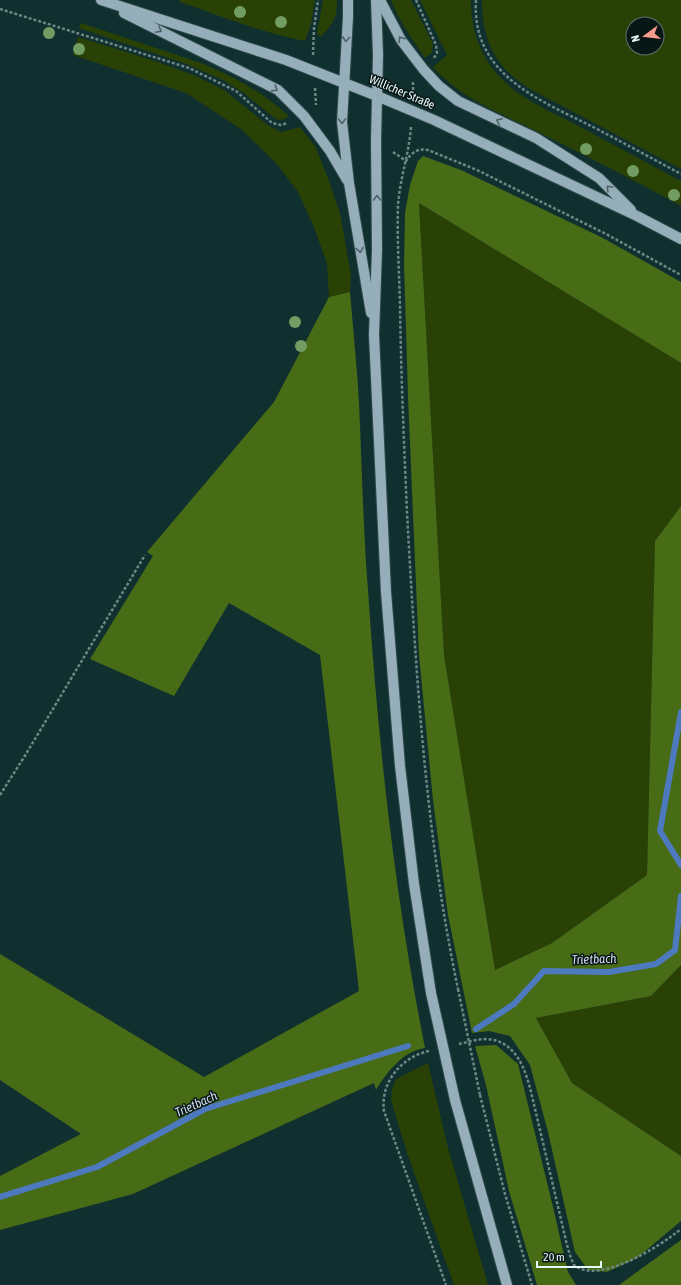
<svg xmlns="http://www.w3.org/2000/svg" width="681" height="1285" viewBox="0 0 681 1285" font-family="'Asap Condensed',sans-serif">
  <style>
    .green { fill: #294105; fill-rule: evenodd }
    .forest { fill: #486b16 }
    .lines { fill: none; stroke-linecap: round; stroke-linejoin: round }
    .stream { stroke: #4d79be; stroke-width: 6 }
    .major-casing { stroke: #2e4c4c; stroke-width: 12 }
    .path { stroke: #6d8787; stroke-width: 2.5; stroke-dasharray: 3 2; stroke-linecap: butt }
    .major { stroke: #95aeb9; stroke-width: 10 }
    .major-bridge-casing { stroke: #2e4c4c; stroke-width: 12; stroke-linecap: butt }
    .path-bridge { stroke: #6d8787; stroke-width: 2.5; stroke-dasharray: 3 2; stroke-linecap: butt }
    .major-bridge { stroke: #95aeb9; stroke-width: 10 }
    .tree { fill: #729d62 }
    .oneway { stroke: #4e6268 }
    .labels { text-anchor: middle; dominant-baseline: central; stroke-width: 3; stroke-linejoin: round; paint-order: stroke }
    .street-label { font-size: 12px; fill: #e7f9f8; stroke: #081616 }
    .water-label { font-size: 13px; font-style: italic; fill: #cdd9ec; stroke: #081616 }
  </style>
  <rect width="100%" height="100%" fill="#103030"/>
  <g class="green">
    <path d="M180 0H315L311 24 305 41C262 33 221 16 180 2Z"/>
    <path d="M323 0H337C337 19 333 24 320 37L317 33Z"/>
    <path d="M391 0H411L433 44 432 52 425 58C412 39 399 21 391 0Z"/>
    <path d="M420 0H471C471 28 479 54 499 76 518 98 548 110 573 123 609 142 645 162 681 181V206C634 180 586 156 538 132 501 113 461 99 433 67L447 55Z"/>
    <path d="M482 0H681V169L528 88C521 83 514 78 508 72 488 52 482 27 482 0ZM633 24H657V48H633Z"/>
    <path d="M81 23 204 64C236 78 263 92 289 116L285 119 279 120 273 117 245 94 223 80 186 64 79 28Z"/>
    <path d="M78 37 155 61 196 76 224 90 269 126 281 132 300 127 315 146 329 181 340 213 351 275 350 292 329 297 327 264 314 227 298 192 276 163 241 129 186 93 73 55Z"/>
    <path d="M419 203 681 363V506L655 541 647 875 552 943 495 970 444 655Z"/>
    <path d="M681 965V1156L572 1083 536 1018 651 996Z"/>
    <path d="M428 1063 448 1148 488 1285H454L406 1150 391 1100 392 1089 396 1079Z"/>
  </g>
  <g class="forest">
    <path d="M423 156 461 170 603 238 681 282V363L419 203 444 655 495 970 552 943 647 875 655 541 681 506V965L651 996 536 1018 572 1083 681 1156V1221L637 1258 607 1272 588 1270 575 1252 548 1132 530 1065 510 1036 489 1031 472 1033 448 915 433 800 419 655 408 396 404 264 405 213 410 185 418 161Z"/>
    <path d="M350 292C353 329 357 366 359 403 362 465 363 527 368 590 378 743 395 897 425 1048 403 1051 387 1072 376 1090L374 1083 133 1194 0 1230V1176L81 1134 0 1080V954L204 1077 359 991 320 655 229 603 174 696 90 659 153 556 147 552 274 402 329 297Z"/>
    <path d="M496 1045 518 1064 553 1207 568 1272 576 1285H537L509 1191 486 1085 475 1046Z"/>
    <path d="M681 1240V1285H619Z"/>
  </g>
  <g class="lines">
    <g class="stream">
      <path d="M681 712 660 831 681 865"/>
      <path d="M476 1029 514 1004 544 971 609 972 656 964 675 950 681 896"/>
      <path d="M0 1197 97 1167 205 1109 408 1046"/>
    </g>
    <defs>
      <g id="major">
        <path d="M101 0 286 60 377 96 434 120 637 216 681 239"/>
        <path d="M348 0V17L342 122 349 183 371 313"/>
        <path d="M376 0 378 55 376 141 377 250 374 335 386 592 400 766 414 884 431 993"/>
        <path d="M380 0 401 40 424 70 439 86 458 101 536 138 599 178 631 210"/>
        <path d="M124 13 278 90 304 116 330 151 347 180"/>
        <path d="M455 1100 507 1285"/>
      </g>
    </defs>
    <use href="#major" class="major-casing"/>
    <g class="path">
      <path d="M416 0 436 45 437 53 434 58"/>
      <path d="M476 0C471 75 540 100 595 128 624 143 653 159 681 174"/>
      <path d="M0 9 189 68 236 91 272 123 281 125 288 123"/>
      <path d="M313 55 314 28 318 0"/>
      <path d="M315 88 316 105"/>
      <path d="M413 95V83L414 82"/>
      <path d="M411 127C409 154 400 178 398 205 397 238 399 271 400 305 401 374 404 444 407 513 416 672 425 832 458 989"/>
      <path d="M393 152 406 161C412 152 418 148 428 150L477 170 606 234 681 275"/>
      <path d="M0 795 26 754 145 555"/>
      <path d="M459 1044C468 1042 478 1039 487 1039 517 1041 526 1071 532 1096L567 1245C569 1252 571 1259 574 1265 599 1285 659 1247 681 1229"/>
      <path d="M429 1051C401 1057 380 1083 384 1111L446 1285"/>
      <path d="M480 1095 505 1194 532 1285"/>
    </g>
    <use href="#major" class="major"/>
    <defs>
      <path id="major-bridge" d="M431 993 455 1100"/>
    </defs>
    <use href="#major-bridge" class="major-bridge-casing"/>
    <path class="path-bridge" d="M458 989 480 1095"/>
    <use href="#major-bridge" class="major-bridge"/>
  </g>
  <g class="tree">
    <circle cx="240" cy="12" r="6"/>
    <circle cx="281" cy="22" r="6"/>
    <circle cx="49" cy="33" r="6"/>
    <circle cx="79" cy="49" r="6"/>
    <circle cx="586" cy="149" r="6"/>
    <circle cx="633" cy="171" r="6"/>
    <circle cx="674" cy="195" r="6"/>
    <circle cx="295" cy="322" r="6"/>
    <circle cx="301" cy="346" r="6"/>
  </g>
  <defs><path id="oneway-chevron" d="M-2-3.5L2.5 0L-2 3.5" fill="none" stroke-width="1.6" stroke-linecap="round" stroke-linejoin="round"/></defs>
  <g class="oneway">
    <use href="#oneway-chevron" transform="translate(159 30) rotate(27)"/>
    <use href="#oneway-chevron" transform="translate(346 39) rotate(94)"/>
    <use href="#oneway-chevron" transform="translate(401 39) rotate(-122)"/>
    <use href="#oneway-chevron" transform="translate(275 89) rotate(32)"/>
    <use href="#oneway-chevron" transform="translate(342 121) rotate(89)"/>
    <use href="#oneway-chevron" transform="translate(499 121) rotate(-155)"/>
    <use href="#oneway-chevron" transform="translate(609 188) rotate(-135)"/>
    <use href="#oneway-chevron" transform="translate(377 198) rotate(-90)"/>
    <use href="#oneway-chevron" transform="translate(360 250) rotate(80)"/>
  </g>
  <g class="labels">
    <g class="street-label">
      <text transform="translate(402 92) rotate(23)">Willicher Straße</text>
    </g>
    <g class="water-label">
      <text transform="translate(594 959) rotate(-2)">Trietbach</text>
      <text transform="translate(196 1104) rotate(-24)">Trietbach</text>
    </g>
  </g>
  <g transform="translate(645 36) rotate(255)"><circle r="19" fill="#081616" stroke="#617170"/>
  <path d="M0-3L7 15L0 10L-7 15Z" fill="#f49d8b"/>
  <text y="-6" font-size="11" font-weight="bold" text-anchor="middle" fill="#e7f9f8">N</text>
  </g>
  <path d="M537 1261v6h64v-6" fill="none" stroke="#e7f9f8" stroke-width="2"/>
  <text x="543" y="1261" font-size="12" fill="#e7f9f8" stroke="#081616" stroke-width="3" paint-order="stroke">20 m</text>
</svg>
